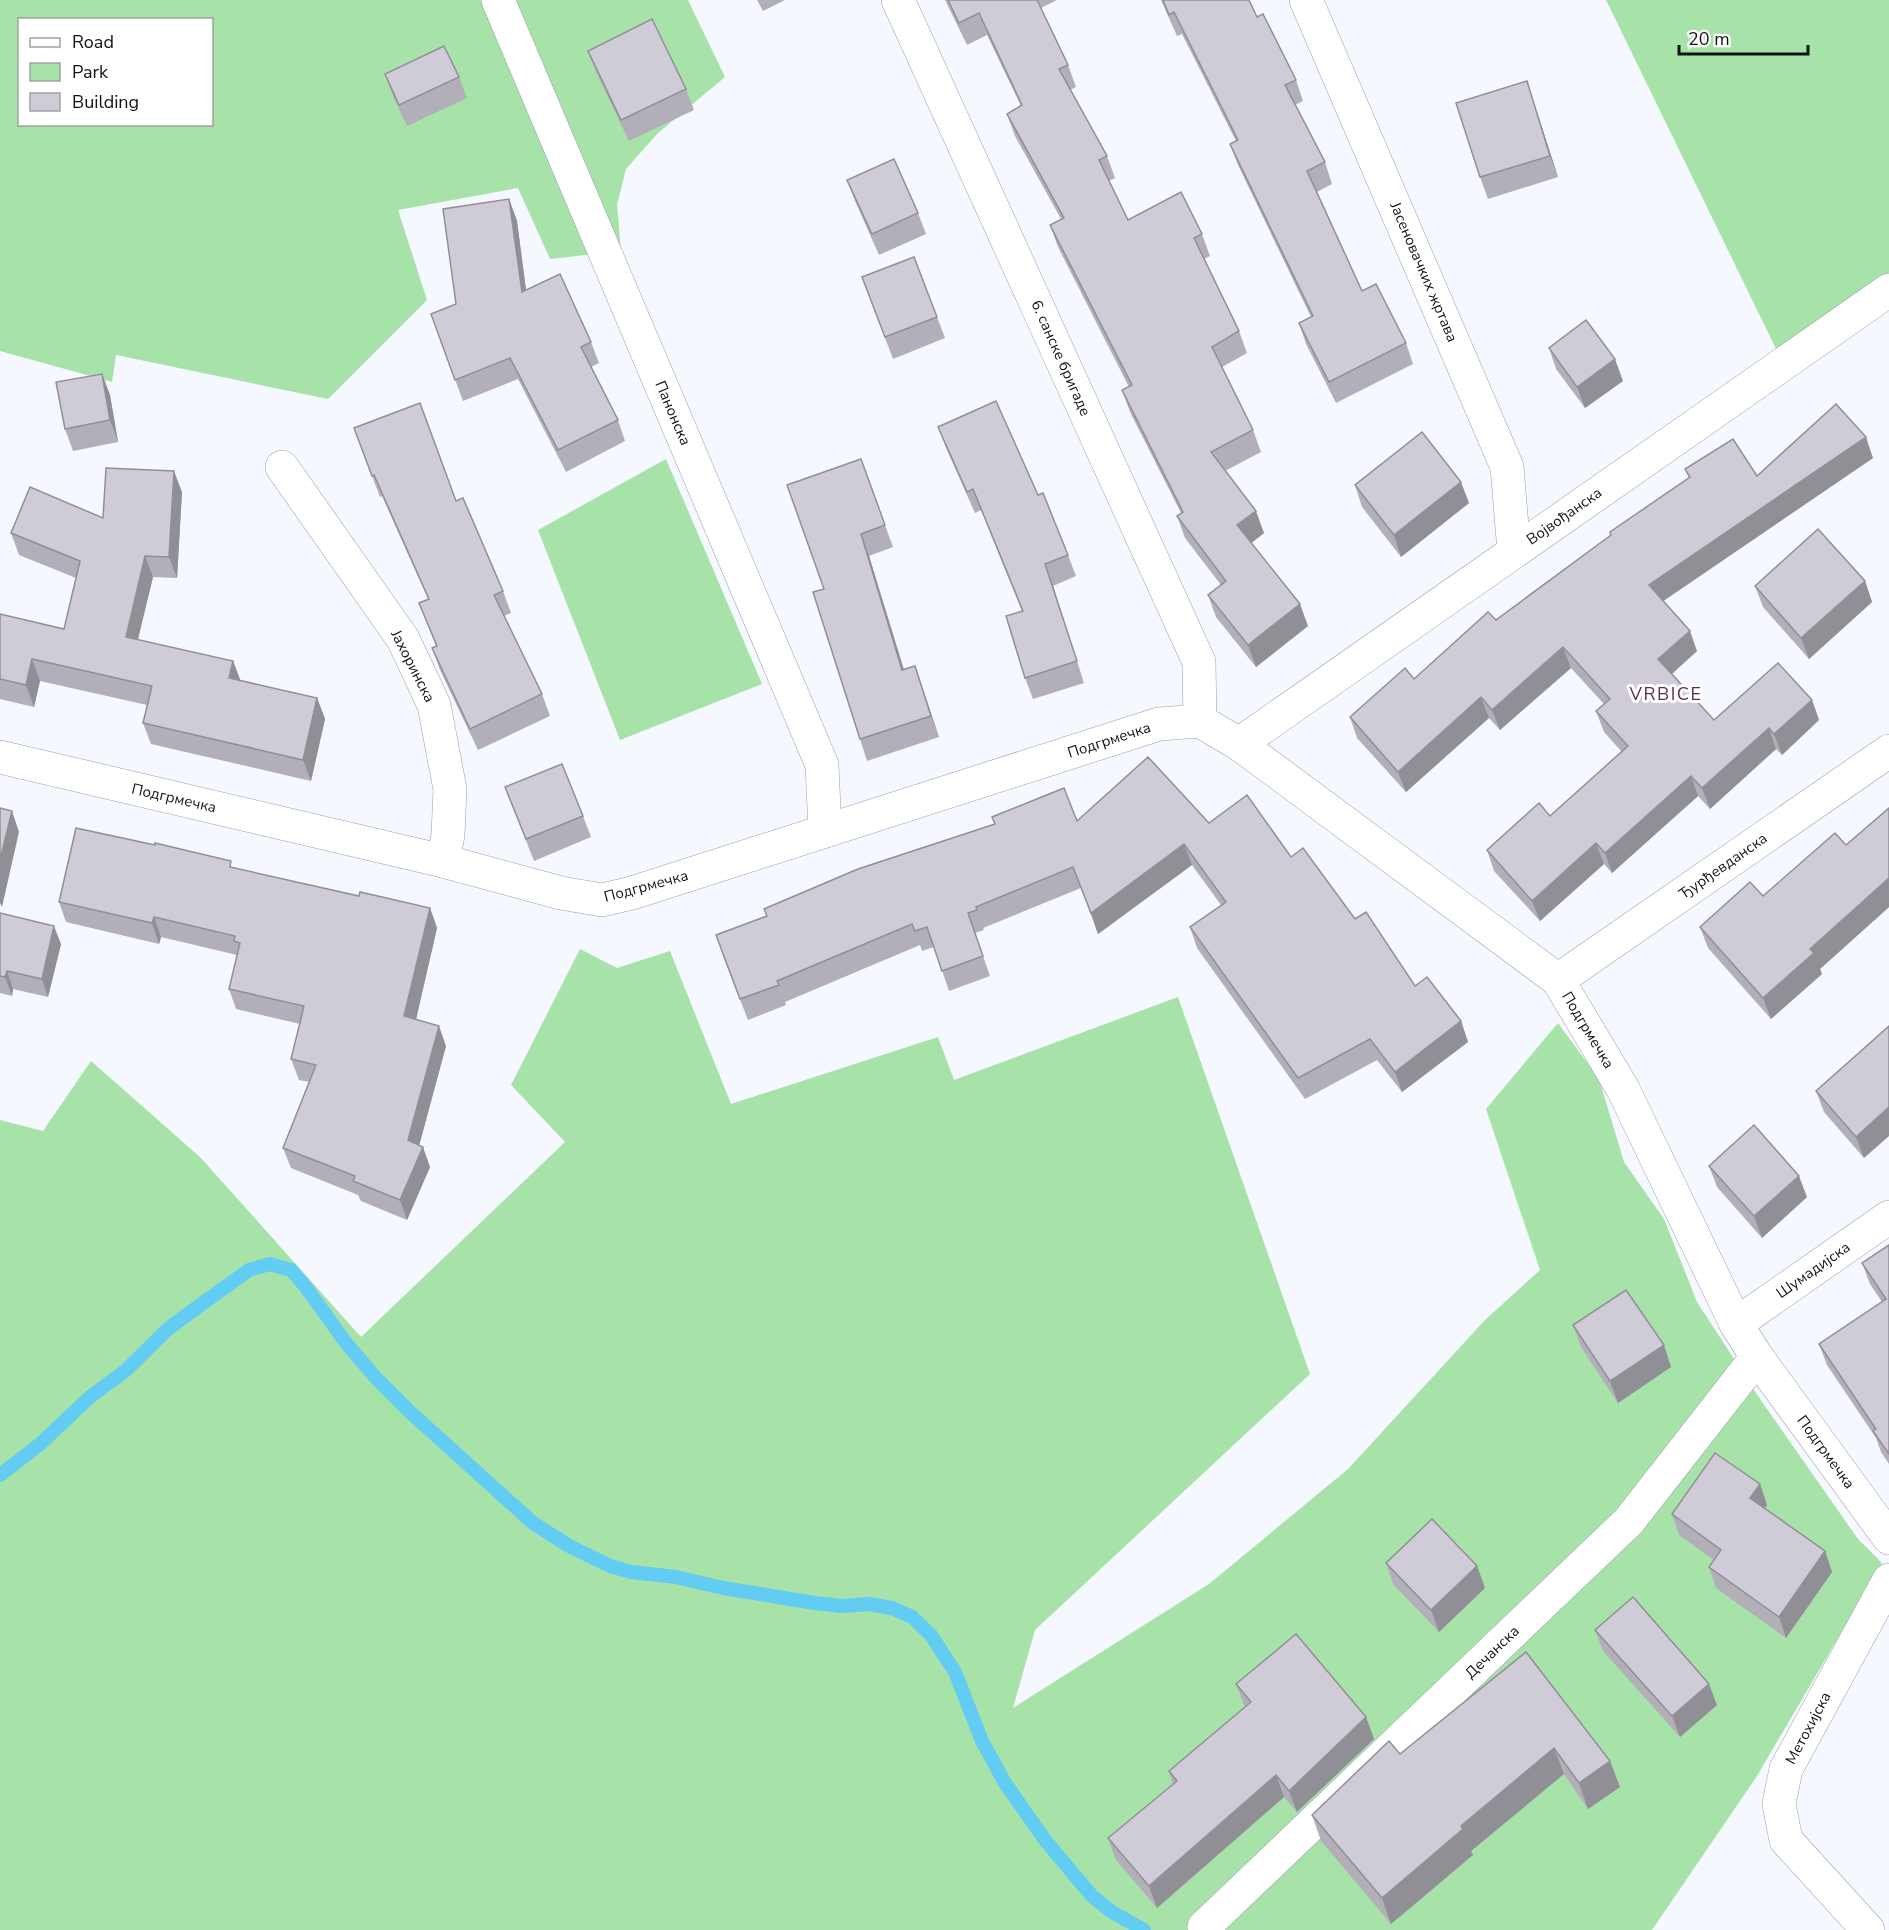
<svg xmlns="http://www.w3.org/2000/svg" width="1889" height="1930" viewBox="0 0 1889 1930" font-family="'Nunito Sans',sans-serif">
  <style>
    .green { fill: #a7e2a9; fill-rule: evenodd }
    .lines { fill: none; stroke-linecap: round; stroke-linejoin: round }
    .stream { stroke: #63ccf2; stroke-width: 14 }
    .minor-casing { stroke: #9c9faa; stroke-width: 34 }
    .minor { stroke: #fff; stroke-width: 33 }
    .wall { fill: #b2afb9 }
    .shaded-wall { fill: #918f96 }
    .building { fill: #cfccd7; stroke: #918f96; stroke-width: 1.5 }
    .labels { text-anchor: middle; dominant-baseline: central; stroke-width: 6; stroke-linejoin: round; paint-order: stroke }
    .street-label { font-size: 15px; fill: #121317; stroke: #fff }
    .quarter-label { font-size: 18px; letter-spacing: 1.5px; fill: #602956; stroke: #fff }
  </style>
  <rect width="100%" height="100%" fill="#f6f8ff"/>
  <g class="green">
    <path d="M0 0H688L725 77 658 133 626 169 617 205 621 251 550 259 518 188 398 210 427 300 328 399 116 355 112 382 0 351ZM20 20H212V124H20Z"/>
    <path d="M1606 0H1889V285L1782 361Z"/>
    <path d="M666 459 762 684 620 740 538 530Z"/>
    <path d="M580 949 617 968 670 951 731 1104 938 1037 954 1080 1178 997 1310 1374 1035 1630 1013 1708 1209 1584 1348 1469 1485 1320 1540 1270 1486 1109 1558 1023 1599 1079 1624 1162 1664 1219 1697 1302 1760 1399 1858 1539 1882 1563 1757 1776 1652 1930H0V1120L43 1131 91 1061 200 1157 361 1337 565 1142 511 1085Z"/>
  </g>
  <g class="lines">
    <path class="stream" d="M0 1475 40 1444 90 1397 125 1371 169 1328 210 1298 249 1270 270 1264 291 1270 305 1286 346 1343 377 1379 410 1412 533 1523 569 1546 610 1566 631 1572 676 1577 723 1588 815 1603 842 1606 869 1604 892 1608 912 1617 931 1635 955 1672 982 1741 1005 1783 1045 1840 1092 1896 1112 1912 1144 1930"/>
    <defs>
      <g id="minor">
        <path d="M498 0 822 765 825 831"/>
        <path d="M898 0 1199 662 1200 721"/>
        <path d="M1306 0 1507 467 1514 551"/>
        <path d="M282 467 403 639 434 705 450 789 448 835 443 861"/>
        <path d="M1239 744 1889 290"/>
        <path d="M0 757 443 861 561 893 602 900 632 893 1159 724 1200 721 1239 744 1558 980 1623 1089 1736 1324 1757 1357 1889 1538"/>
        <path d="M1558 980 1889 751"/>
        <path d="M1736 1324 1889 1217"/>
        <path d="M1204 1927 1629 1521 1757 1357"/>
        <path d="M1868 1930 1786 1840 1779 1804 1786 1769 1889 1580"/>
      </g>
    </defs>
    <use href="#minor" class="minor-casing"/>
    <use href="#minor" class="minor"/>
  </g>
  <g class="wall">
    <path d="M757 0H785L763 11Z"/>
    <path d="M945 0H1057L1041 8 1068 65 1076 87 1070 90 1107 156 1115 178 1109 181 1128 220 1202 234 1210 256 1204 259 1239 331 1247 353 1222 367 1253 430 1261 452 1225 471 1264 533 1251 543 1308 626 1256 667 1216 617 1208 595 1221 585 1185 538 1177 516 1181 513 1130 412 1122 390 1129 387 1058 247 1050 225 1061 219 1015 136 1007 114 1021 106 987 35 967 45Z"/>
    <path d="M1161 0H1249L1257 17 1296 80 1303 101 1295 105 1325 162 1332 184 1317 192 1362 291 1406 343 1413 364 1336 403 1306 344 1299 323 1311 317 1238 165 1230 144 1236 141 1182 34 1177 36Z"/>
    <path d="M588 51 686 89 694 110 629 141 596 72Z"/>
    <path d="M385 74 459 77 467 98 407 126 393 96Z"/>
    <path d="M1534 103 1558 177 1488 199 1480 177Z"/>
    <path d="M847 180 918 213 926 234 879 255 855 201Z"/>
    <path d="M509 199 517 221 526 290 591 342 599 363 591 367 618 420 625 441 566 472 518 379 463 401 431 314 456 304Z"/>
    <path d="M862 277 937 317 945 338 893 359Z"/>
    <path d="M1549 348 1623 381 1585 408 1556 369Z"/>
    <path d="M102 374 110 395 118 442 73 451 65 429Z"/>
    <path d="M938 427 1038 495 1068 555 1076 576 1053 586 1084 683 1033 699 1025 678 1022 611 981 510 975 513 946 448Z"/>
    <path d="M354 428 456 501 503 591 511 613 504 616 542 694 550 716 478 750 440 670 432 648 436 646 419 603 428 599 382 496 380 497Z"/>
    <path d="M1873 458 1663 601 1697 651 1672 674 1714 720 1812 700 1819 720 1782 755 1776 749 1710 809 1698 796 1612 873 1604 864 1540 921 1494 871 1487 850 1550 816 1622 752 1604 732 1596 711 1604 704 1571 668 1500 730 1489 718 1406 792 1357 738 1350 717 1414 679 1611 535 1610 532 1689 478 1685 469 1757 476Z"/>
    <path d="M861 459 893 547 869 556 904 669 915 666 939 737 867 761 860 739 824 589Z"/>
    <path d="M1355 485 1469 503 1401 557 1362 507Z"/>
    <path d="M182 492 177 578 153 577 138 640 233 661 240 680 317 698 325 719 311 781 151 744 143 723 147 705 40 681 34 707 0 699V614L64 629 76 578 19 555 11 533 103 518Z"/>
    <path d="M1865 581 1872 602 1809 659 1763 607 1755 586Z"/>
    <path d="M505 787 583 816 591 837 534 861Z"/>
    <path d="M1889 808V907L1820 969 1822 974 1771 1019 1708 948 1700 927 1763 896 1846 845Z"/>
    <path d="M1077 821 1209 823 1291 857 1355 919 1415 986 1461 1021 1468 1042 1402 1092 1377 1060 1305 1099 1197 948 1190 927 1221 905 1192 865 1098 934 1081 888 983 928 984 930 975 933 990 976 949 991 934 947 922 951 920 945 785 1002 786 1005 748 1020 723 956Z"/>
    <path d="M234 868 359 896 430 908 437 928 416 1019 446 1046 419 1145 430 1167 407 1220 361 1201 358 1195 291 1168 283 1148 310 1082 299 1080 291 1059 300 1024 236 1009 229 989 237 955 161 937 159 944 66 922 59 902Z"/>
    <path d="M0 913 61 944 48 997 13 989 12 996 0 993Z"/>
    <path d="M1889 1026 1864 1158 1824 1112 1816 1091Z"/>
    <path d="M1709 1166 1807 1197 1762 1238 1717 1187Z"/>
    <path d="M1889 1245V1464L1881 1452 1876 1438 1827 1365 1819 1344 1882 1302 1870 1284 1862 1263Z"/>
    <path d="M1573 1325 1671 1367 1618 1403 1581 1347Z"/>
    <path d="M1760 1484 1767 1505 1765 1508 1825 1551 1832 1572 1786 1638 1716 1588 1709 1567 1714 1560 1679 1535 1672 1514Z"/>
    <path d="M1386 1563 1477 1566 1485 1588 1439 1632 1393 1584Z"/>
    <path d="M1595 1630 1717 1705 1680 1737 1603 1651Z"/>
    <path d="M1526 1652 1610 1761 1620 1787 1588 1809 1564 1774 1471 1851 1473 1855 1391 1924 1321 1841 1312 1815 1400 1754Z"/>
    <path d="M1236 1684 1366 1717 1374 1739 1297 1812 1284 1797 1157 1908 1116 1860 1108 1838 1173 1784 1169 1771 1245 1707Z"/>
  </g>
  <g class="shaded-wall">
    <path d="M1527 81 1534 103 1558 177 1550 156Z"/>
    <path d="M509 199 517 221 529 313 522 292Z"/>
    <path d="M1615 359 1623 381 1585 408 1577 387Z"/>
    <path d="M102 374 110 395 118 442 110 420Z"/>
    <path d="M1866 437 1873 458 1656 606 1649 585Z"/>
    <path d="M174 471 182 492 177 578 169 557Z"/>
    <path d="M1461 482 1469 503 1401 557 1394 535Z"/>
    <path d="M1256 511 1264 533 1245 548 1237 525Z"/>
    <path d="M861 534 869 556 910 691 902 670Z"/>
    <path d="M145 556 153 577 133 658 126 637Z"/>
    <path d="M1045 564 1053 586 1084 683 1077 661Z"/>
    <path d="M1865 581 1872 602 1809 659 1801 638Z"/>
    <path d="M1300 604 1308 626 1256 667 1248 645Z"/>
    <path d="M1690 631 1697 651 1666 679 1658 659Z"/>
    <path d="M1563 647 1571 668 1500 730 1492 710Z"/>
    <path d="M32 659 40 681 34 707 26 685Z"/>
    <path d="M233 661 241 682 229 678Z"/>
    <path d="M915 666 922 687 939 737 931 716Z"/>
    <path d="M1481 697 1489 718 1406 792 1398 772Z"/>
    <path d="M317 698 325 719 311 781 303 760Z"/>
    <path d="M1812 700 1819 720 1782 755 1774 734Z"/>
    <path d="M1769 728 1776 749 1710 809 1702 788Z"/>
    <path d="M1691 776 1698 796 1612 873 1605 853Z"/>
    <path d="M12 811 19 832 2 907 0 903V860Z"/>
    <path d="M1596 843 1604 864 1540 921 1532 901Z"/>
    <path d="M1184 844 1192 865 1098 934 1091 913Z"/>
    <path d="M1889 878V907L1820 969 1822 974 1771 1019 1763 998 1810 949Z"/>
    <path d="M430 908 437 928 412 1037 404 1016Z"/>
    <path d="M154 917 161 937 159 944 152 923Z"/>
    <path d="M54 926 61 944 48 997 42 979Z"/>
    <path d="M7 971 13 989 12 996 5 977Z"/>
    <path d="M1461 1021 1468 1042 1402 1092 1395 1072Z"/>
    <path d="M439 1026 446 1046 415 1161 408 1140Z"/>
    <path d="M1889 1107V1136L1864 1158 1856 1137Z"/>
    <path d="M423 1147 430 1167 407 1220 400 1200Z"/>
    <path d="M1799 1176 1807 1197 1762 1238 1754 1216Z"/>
    <path d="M1664 1345 1671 1367 1618 1403 1610 1381Z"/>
    <path d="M1760 1484 1767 1505 1758 1518 1750 1498Z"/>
    <path d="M1825 1551 1832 1572 1786 1638 1779 1617Z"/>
    <path d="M1477 1566 1485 1588 1439 1632 1431 1610Z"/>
    <path d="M1709 1684 1717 1705 1680 1737 1672 1716Z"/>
    <path d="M1366 1717 1374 1739 1297 1812 1289 1791Z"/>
    <path d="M1554 1748 1564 1774 1471 1851 1473 1855 1391 1924 1382 1898 1461 1826Z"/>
    <path d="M1610 1761 1620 1787 1588 1809 1579 1783Z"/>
    <path d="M1276 1775 1284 1797 1157 1908 1149 1886Z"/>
  </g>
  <g class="building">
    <path d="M948 0H1037L1068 65 1059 69 1107 156 1099 160 1128 220 1181 192 1202 234 1194 238 1239 331 1212 347 1253 430 1211 452 1256 511 1237 525 1300 604 1248 645 1208 595 1226 581 1177 516 1183 512 1122 390 1132 385 1050 225 1064 218 1007 114 1022 105 979 13 959 23Z"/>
    <path d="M1163 0H1249L1257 17 1263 14 1296 80 1285 85 1325 162 1307 171 1362 291 1376 284 1406 343 1329 382 1299 323 1313 316 1230 144 1238 140 1174 12 1169 15Z"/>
    <path d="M652 19 686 89 621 120 588 51Z"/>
    <path d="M444 46 459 77 399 105 385 74Z"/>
    <path d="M1527 81 1550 156 1480 177 1456 103Z"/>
    <path d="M894 159 918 213 872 234 847 180Z"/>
    <path d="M509 199 522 292 560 274 591 342 581 347 618 420 558 450 510 358 455 380 431 314 456 304 443 209Z"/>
    <path d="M914 257 937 317 885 337 862 277Z"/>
    <path d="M1586 320 1615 359 1577 387 1549 348Z"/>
    <path d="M102 374 110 420 65 429 56 382Z"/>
    <path d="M996 401 1038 495 1043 493 1068 555 1045 564 1077 661 1025 678 1006 616 1023 611 973 489 967 492 938 427Z"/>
    <path d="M420 403 456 501 463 498 503 591 494 595 542 694 470 729 432 648 437 646 419 603 429 599 374 475 372 476 354 428Z"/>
    <path d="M1836 404 1866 437 1649 585 1690 631 1658 659 1714 720 1778 663 1812 700 1774 734 1769 728 1702 788 1691 776 1605 853 1596 843 1532 901 1487 850 1539 803 1550 816 1628 746 1596 711 1610 699 1563 647 1492 710 1481 697 1398 772 1350 717 1405 668 1414 679 1488 612 1496 620 1611 535 1610 532 1690 477 1685 469 1733 439 1757 476Z"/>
    <path d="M1422 432 1461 482 1394 535 1355 485Z"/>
    <path d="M861 459 885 525 861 534 902 670 915 666 931 716 860 739 813 592 824 589 787 485Z"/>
    <path d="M106 468 174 471 169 557 145 556 126 637 233 661 229 678 317 698 303 760 143 723 152 686 32 659 26 685 0 679V614L64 629 80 561 11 533 30 487 103 518Z"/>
    <path d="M1818 529 1865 581 1801 638 1755 586Z"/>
    <path d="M1148 757 1209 823 1247 795 1291 857 1303 848 1355 919 1366 912 1415 986 1427 977 1461 1021 1395 1072 1370 1039 1298 1078 1190 927 1226 902 1184 844 1091 913 1073 867 976 907 977 910 968 913 983 956 942 971 927 927 915 931 912 924 777 981 779 985 740 999 716 935 767 916 764 909 858 869 995 824 992 817 1064 788 1077 821Z"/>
    <path d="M562 764 583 816 526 839 505 787Z"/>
    <path d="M0 808 12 811 0 860Z"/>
    <path d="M1889 808V878L1810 949 1814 953 1763 998 1700 927 1750 882 1763 896 1835 833 1846 845Z"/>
    <path d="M76 828 155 845V843L231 861 230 867 359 896 360 892 430 908 404 1016 439 1026 408 1140 423 1147 400 1200 353 1181 355 1176 283 1148 316 1065 291 1059 304 1006 229 989 240 943 234 941 235 936 154 917 152 923 59 902Z"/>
    <path d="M0 913 54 926 42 979 7 971 5 977 0 976Z"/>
    <path d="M1889 1026V1107L1856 1137 1816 1091Z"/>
    <path d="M1754 1125 1799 1176 1754 1216 1709 1166Z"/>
    <path d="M1889 1245V1454L1873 1431 1876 1429 1819 1344 1886 1299 1862 1263Z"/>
    <path d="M1626 1290 1664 1345 1610 1381 1573 1325Z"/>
    <path d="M1715 1453 1760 1484 1750 1498 1825 1551 1779 1617 1709 1567 1721 1550 1672 1514Z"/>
    <path d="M1432 1519 1477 1566 1431 1610 1386 1563Z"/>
    <path d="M1633 1597 1709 1684 1672 1716 1595 1630Z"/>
    <path d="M1296 1634 1366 1717 1289 1791 1276 1775 1149 1886 1108 1838 1177 1781 1169 1771 1251 1702 1236 1684Z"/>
    <path d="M1526 1652 1610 1761 1579 1783 1554 1748 1461 1826 1463 1829 1382 1898 1312 1815 1389 1741 1400 1754Z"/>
  </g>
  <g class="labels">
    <g class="street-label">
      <text transform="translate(1424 272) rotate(67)">Јасеновачких жртава</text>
      <text transform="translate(1061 358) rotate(66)">6. санске бригаде</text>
      <text transform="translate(673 413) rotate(67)">Панонска</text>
      <text transform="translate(1564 516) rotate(-35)">Војвођанска</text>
      <text transform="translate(413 666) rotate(63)">Јахоринска</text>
      <text transform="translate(1109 740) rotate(-18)">Подгрмечка</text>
      <text transform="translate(174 798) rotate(13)">Подгрмечка</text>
      <text transform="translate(1723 866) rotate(-35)">Ђурђевданска</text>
      <text transform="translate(646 886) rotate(-15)">Подгрмечка</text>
      <text transform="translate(1588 1030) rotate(59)">Подгрмечка</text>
      <text transform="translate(1813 1270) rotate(-35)">Шумадијска</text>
      <text transform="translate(1826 1452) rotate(54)">Подгрмечка</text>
      <text transform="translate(1492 1652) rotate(-44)">Дечанска</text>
      <text transform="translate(1808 1728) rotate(-62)">Метохијска</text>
    </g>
    <g class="quarter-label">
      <text x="1666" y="694">VRBICE</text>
    </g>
  </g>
  <rect x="18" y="18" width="195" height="108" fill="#ffffff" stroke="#a0a1a2" stroke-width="1.5"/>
  <rect x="30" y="38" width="30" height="9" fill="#ffffff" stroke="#a0a1a2" stroke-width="1.5"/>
  <text x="72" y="48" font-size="18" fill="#121317">Road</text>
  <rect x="30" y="63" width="30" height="18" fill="#a7e2a9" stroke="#a0a1a2" stroke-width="1.5"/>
  <text x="72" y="78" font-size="18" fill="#121317">Park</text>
  <rect x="30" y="93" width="30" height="18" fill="#cfccd7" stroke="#a0a1a2" stroke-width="1.5"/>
  <text x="72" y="108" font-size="18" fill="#121317">Building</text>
  <path d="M1679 45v9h129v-9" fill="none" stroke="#121317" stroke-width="3"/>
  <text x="1688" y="45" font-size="18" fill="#121317" stroke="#ffffff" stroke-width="4.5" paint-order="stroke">20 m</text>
</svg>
